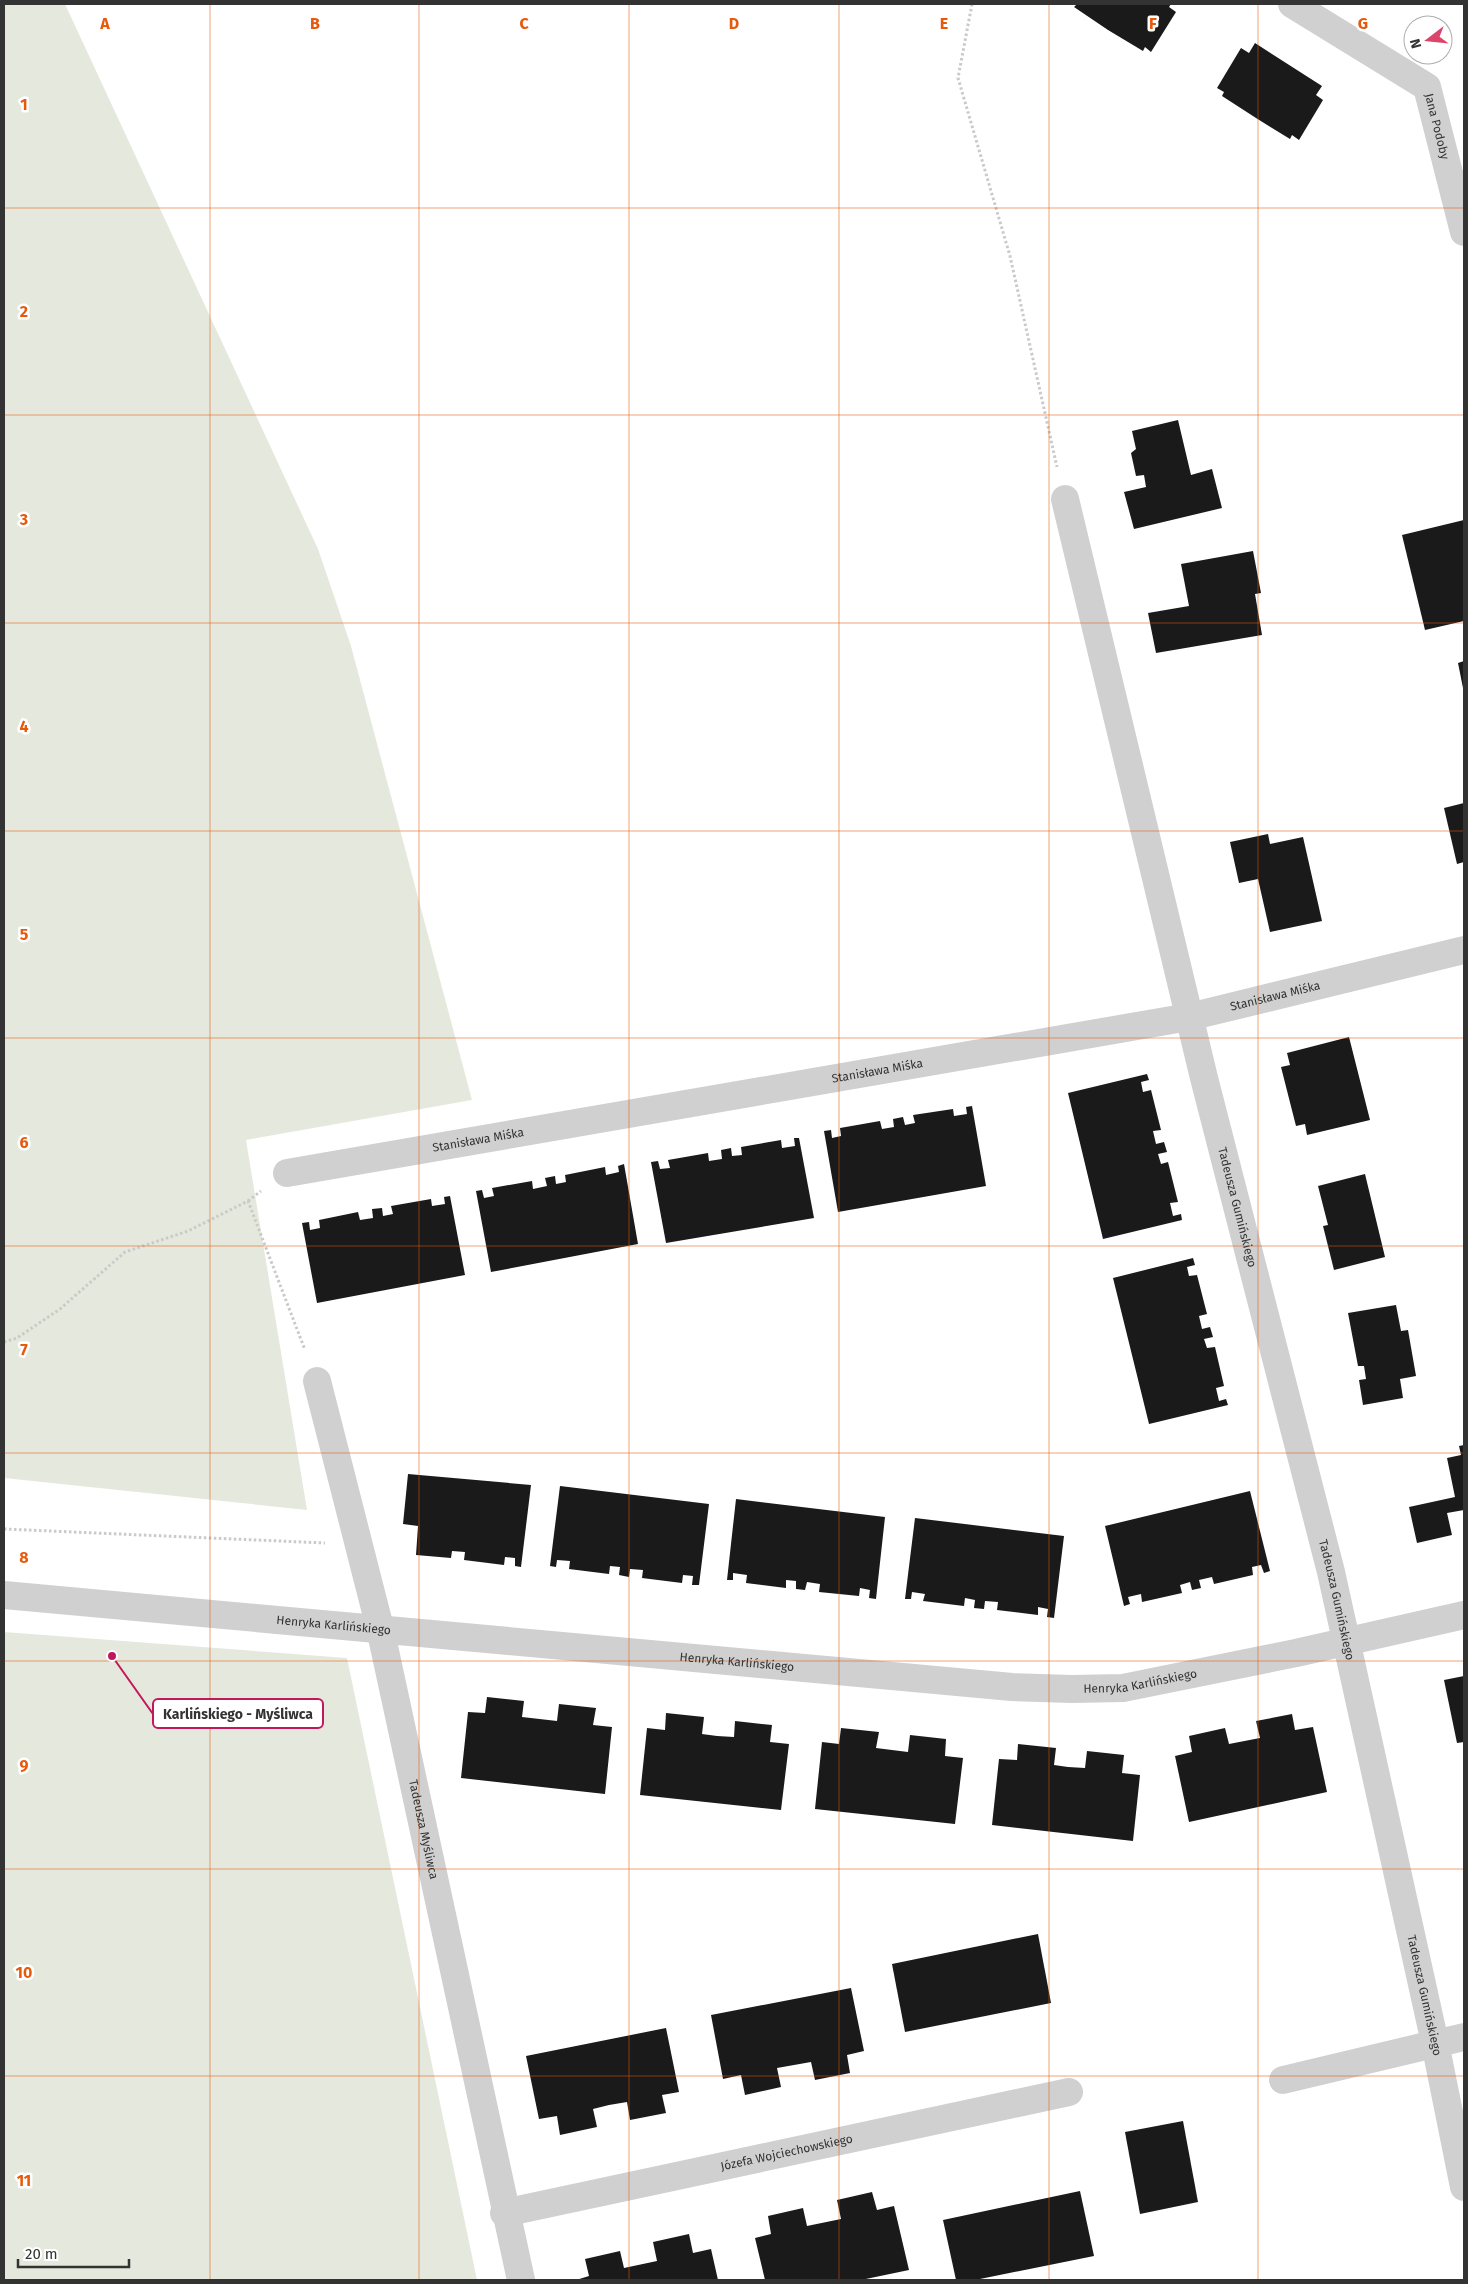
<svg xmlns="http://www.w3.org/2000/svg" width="1468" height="2284" viewBox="0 0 1468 2284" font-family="'Fira Sans',sans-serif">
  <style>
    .green { fill: #e5e9dd }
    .building { fill: #1a1a1a }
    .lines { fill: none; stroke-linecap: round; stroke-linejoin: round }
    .path { stroke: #cacaca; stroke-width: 3; stroke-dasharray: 2.5 2.5; stroke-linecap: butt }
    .minor { stroke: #d0d0d0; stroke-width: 28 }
    .grid { fill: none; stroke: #e8590c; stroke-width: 1; stroke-opacity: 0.55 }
    .labels { text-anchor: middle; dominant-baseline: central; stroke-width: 5; stroke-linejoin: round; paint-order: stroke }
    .street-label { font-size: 12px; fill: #333; stroke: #fff }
    .grid-label { font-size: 16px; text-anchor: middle; font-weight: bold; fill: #e8590c; stroke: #fff; stroke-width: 5; stroke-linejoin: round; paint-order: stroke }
    .leader { fill: none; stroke: #c2185b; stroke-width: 2 }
    .callout-dot { fill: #c2185b; stroke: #fff; stroke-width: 2 }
    .callout { fill: #fff; stroke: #c2185b; stroke-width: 2 }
    .callout-label { font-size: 14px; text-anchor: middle; font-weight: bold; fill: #333 }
  </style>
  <rect width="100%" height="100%" fill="#fff"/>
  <g class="green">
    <path d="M4 4H65L318 549 351 646 472 1100 246 1140 307 1510 4 1478Z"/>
    <path d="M4 1632 347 1658 477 2280H4Z"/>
  </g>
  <g class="building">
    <path d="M1077 4H1171L1169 7 1176 12 1151 52 1145 47 1143 51 1108 30 1074 7Z"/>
    <path d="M1255 43 1322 86 1316 95 1323 100 1299 140 1292 135 1290 139 1256 118 1222 96 1224 92 1217 88 1241 48 1249 53Z"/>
    <path d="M1178 420 1191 475 1212 469 1222 508 1134 529 1124 492 1146 487 1144 475 1136 476 1131 453 1136 449 1132 431Z"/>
    <path d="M1464 520V621L1425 630 1402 535Z"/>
    <path d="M1253 551 1261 593 1255 594 1262 635 1156 653 1148 613 1189 606 1181 564Z"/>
    <path d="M1464 661V688H1463L1458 663Z"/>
    <path d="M1464 803V862L1457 864 1444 808Z"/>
    <path d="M1268 834 1270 844 1303 837 1322 921 1270 932 1258 879 1239 883 1230 842Z"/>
    <path d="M1349 1037 1370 1120 1307 1135 1305 1124 1296 1126 1281 1067 1290 1065 1287 1053Z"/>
    <path d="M1147 1074 1149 1080 1141 1082 1143 1092 1151 1090 1161 1130 1153 1131 1156 1144 1164 1142 1167 1152 1158 1154 1161 1164 1168 1162 1178 1202 1170 1203 1173 1216 1181 1214 1182 1220 1103 1239 1068 1093Z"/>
    <path d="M972 1106 986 1186 838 1212 824 1131 831 1130 832 1138 841 1136 840 1128 880 1121 882 1129 894 1127 893 1119 903 1117 905 1125 915 1123 913 1115 953 1109 954 1116 967 1114 966 1107Z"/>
    <path d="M794 1138H799L814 1218 666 1243 651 1162 658 1161 660 1169 670 1168 668 1160 708 1153 709 1161 722 1159 721 1150 731 1148 732 1156 742 1155 741 1147 781 1140 782 1148 795 1146Z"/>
    <path d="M624 1164 638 1244 491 1272 476 1191 482 1190 484 1198 494 1196 492 1188 532 1181 533 1189 547 1186 545 1178 555 1176 556 1184 566 1182 565 1175 605 1167 606 1175 619 1172 618 1166Z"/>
    <path d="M1365 1174 1385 1257 1334 1270 1323 1226 1328 1225 1318 1186Z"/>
    <path d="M450 1196 465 1275 317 1303 302 1223 309 1222 310 1230 320 1228 319 1220 358 1212 360 1220 373 1218 372 1209 382 1208 383 1216 393 1214 391 1206 431 1199 432 1206 445 1204 444 1197Z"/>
    <path d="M1193 1258 1195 1265 1187 1267 1189 1276 1197 1275 1207 1314 1199 1316 1202 1329 1210 1327 1213 1337 1204 1339 1207 1348 1215 1347 1224 1386 1216 1388 1219 1401 1226 1399 1228 1405 1149 1424 1113 1278Z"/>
    <path d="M1396 1305 1401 1331 1408 1330 1416 1376 1400 1379 1403 1398 1363 1405 1359 1380 1366 1379 1364 1366H1358L1348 1313Z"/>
    <path d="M1464 1445V1510L1447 1513 1452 1535 1417 1543 1409 1507 1455 1497 1447 1458 1461 1455 1459 1446Z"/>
    <path d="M408 1474 531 1485 521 1567 515 1566V1558L505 1557 504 1565 464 1560 465 1552 452 1551 451 1558 416 1555 418 1526 403 1524Z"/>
    <path d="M560 1486 709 1504 699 1585H692L693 1576 683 1575 682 1583 642 1578 643 1570 630 1569 629 1577 619 1575 620 1567 610 1566 609 1574 569 1569 570 1561 557 1560 556 1567 550 1566Z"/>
    <path d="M1250 1491 1270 1571 1264 1573 1261 1565 1252 1567 1253 1575 1214 1584 1212 1577 1199 1580 1201 1588 1192 1590 1190 1582 1180 1585 1182 1593 1142 1602 1141 1594 1128 1597 1130 1604 1124 1606 1105 1526Z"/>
    <path d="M736 1499 885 1517 876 1599 869 1598 870 1590 860 1588 859 1596 819 1592 820 1584 807 1582 805 1590 796 1589V1581L786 1580V1588L746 1583 747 1575 733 1573V1580H727Z"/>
    <path d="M915 1518 1064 1536 1054 1618 1047 1617 1048 1609 1038 1607V1615L997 1610 998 1602 985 1601 984 1609 974 1608 975 1600 965 1598 964 1606 923 1601 925 1594 912 1592 911 1599H905Z"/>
    <path d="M1464 1676V1742L1457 1743 1444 1680Z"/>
    <path d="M487 1697 524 1701 522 1717 557 1721 559 1704 596 1708 593 1725 612 1727 605 1794 461 1778 468 1712 485 1713Z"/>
    <path d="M666 1713 704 1717 702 1734 717 1736 734 1737 735 1721 772 1725 770 1742 789 1744 781 1810 640 1795 647 1728 665 1730Z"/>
    <path d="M1292 1714 1295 1730 1313 1727 1327 1792 1189 1822 1175 1756 1192 1752 1189 1736 1225 1728 1229 1744 1260 1738 1256 1721Z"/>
    <path d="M841 1728 879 1732 876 1748 908 1752 910 1735 946 1739 945 1756 963 1758 955 1824 815 1809 822 1742 839 1744Z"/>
    <path d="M1018 1744 1056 1748 1054 1765 1068 1767 1085 1768 1087 1751 1124 1755 1122 1773 1140 1775 1133 1841 992 1825 999 1759 1017 1760Z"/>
    <path d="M1038 1934 1051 2003 905 2032 892 1964Z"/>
    <path d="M851 1988 864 2051 847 2055 850 2073 815 2080 811 2062 777 2068 781 2087 745 2095 741 2075 723 2079 711 2015Z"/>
    <path d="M666 2028 679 2092 662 2095 666 2113 630 2120 627 2102 609 2105 593 2109 597 2127 560 2135 557 2116 539 2119 526 2056Z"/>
    <path d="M1183 2121 1198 2202 1140 2214 1125 2132Z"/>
    <path d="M1080 2191 1094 2256 975 2280H956L943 2220Z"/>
    <path d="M872 2192 877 2210 894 2206 909 2270 861 2280H765L755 2238 771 2234 768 2216 803 2208 807 2226 841 2219 837 2200Z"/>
    <path d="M689 2234 693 2253 711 2249 718 2280H576L589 2276 585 2259 620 2251 624 2268 657 2261 653 2242Z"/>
  </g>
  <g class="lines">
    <g class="path">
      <path d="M972 4 958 78 1010 256 1057 467"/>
      <path d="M248 1201 261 1191"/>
      <path d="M4 1342 17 1338 60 1309 125 1252 188 1231 248 1201 305 1350"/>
      <path d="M4 1529 325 1543"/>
    </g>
    <g class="minor">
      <path id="s1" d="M1292 4 1427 87 1464 232"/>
      <path id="s2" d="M1065 499 1204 1078 1331 1572 1435 2043 1464 2187"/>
      <path id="s3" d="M287 1173 1189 1017 1464 950"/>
      <path id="s4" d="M317 1381 380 1628 521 2280"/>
      <path id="s5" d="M4 1595 1012 1687 1072 1689 1123 1688 1296 1653 1464 1615"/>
      <path d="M1283 2080 1464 2037"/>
      <path id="s6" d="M504 2213 1069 2092"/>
    </g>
  </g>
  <path class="grid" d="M210 4V2280M419 4V2280M629 4V2280M839 4V2280M1049 4V2280M1258 4V2280M4 208H1464M4 415H1464M4 623H1464M4 831H1464M4 1038H1464M4 1246H1464M4 1453H1464M4 1661H1464M4 1869H1464M4 2076H1464"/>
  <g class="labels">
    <g class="street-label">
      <text stroke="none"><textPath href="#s1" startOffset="199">Jana Podoby</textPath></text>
      <text stroke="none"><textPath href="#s3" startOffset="1004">Stanisława Miśka</textPath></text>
      <text stroke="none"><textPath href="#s3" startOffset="599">Stanisława Miśka</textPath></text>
      <text stroke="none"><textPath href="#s3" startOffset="194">Stanisława Miśka</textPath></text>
      <text stroke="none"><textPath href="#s2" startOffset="729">Tadeusza Gumińskiego</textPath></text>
      <text stroke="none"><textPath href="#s2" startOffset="1134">Tadeusza Gumińskiego</textPath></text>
      <text stroke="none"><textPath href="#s5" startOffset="331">Henryka Karlińskiego</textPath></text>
      <text stroke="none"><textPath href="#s5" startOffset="736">Henryka Karlińskiego</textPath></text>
      <text stroke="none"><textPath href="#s5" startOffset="1141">Henryka Karlińskiego</textPath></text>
      <text stroke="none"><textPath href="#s4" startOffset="461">Tadeusza Myśliwca</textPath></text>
      <text stroke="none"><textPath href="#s2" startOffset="1539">Tadeusza Gumińskiego</textPath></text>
      <text stroke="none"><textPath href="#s6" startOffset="289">Józefa Wojciechowskiego</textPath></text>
    </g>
  </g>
  <g class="grid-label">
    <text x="105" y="29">A</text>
    <text x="315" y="29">B</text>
    <text x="524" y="29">C</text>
    <text x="734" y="29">D</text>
    <text x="944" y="29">E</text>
    <text x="1153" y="29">F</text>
    <text x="1363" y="29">G</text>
    <text x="24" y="110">1</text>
    <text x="24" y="317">2</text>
    <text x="24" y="525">3</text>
    <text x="24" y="732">4</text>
    <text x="24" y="940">5</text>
    <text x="24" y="1148">6</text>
    <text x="24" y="1355">7</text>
    <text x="24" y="1563">8</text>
    <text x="24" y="1771">9</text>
    <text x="24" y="1978">10</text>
    <text x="24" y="2186">11</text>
  </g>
  <path class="leader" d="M112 1656L153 1714"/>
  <circle class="callout-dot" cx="112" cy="1656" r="5"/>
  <rect class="callout" x="153" y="1699" width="170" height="29" rx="5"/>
  <g class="callout-label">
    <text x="238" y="1719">Karlińskiego - Myśliwca</text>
  </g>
  <rect width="1468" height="2284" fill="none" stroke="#333333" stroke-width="10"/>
  <g transform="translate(1428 40) rotate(254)"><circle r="24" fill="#ffffff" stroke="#adadad"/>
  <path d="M0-4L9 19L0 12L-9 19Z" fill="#da4569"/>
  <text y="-8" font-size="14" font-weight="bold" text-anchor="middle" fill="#333333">N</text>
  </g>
  <path d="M18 2259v8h111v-8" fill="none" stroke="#333333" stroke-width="2.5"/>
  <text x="25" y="2259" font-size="15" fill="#333333" stroke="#ffffff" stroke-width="4" paint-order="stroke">20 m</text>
</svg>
